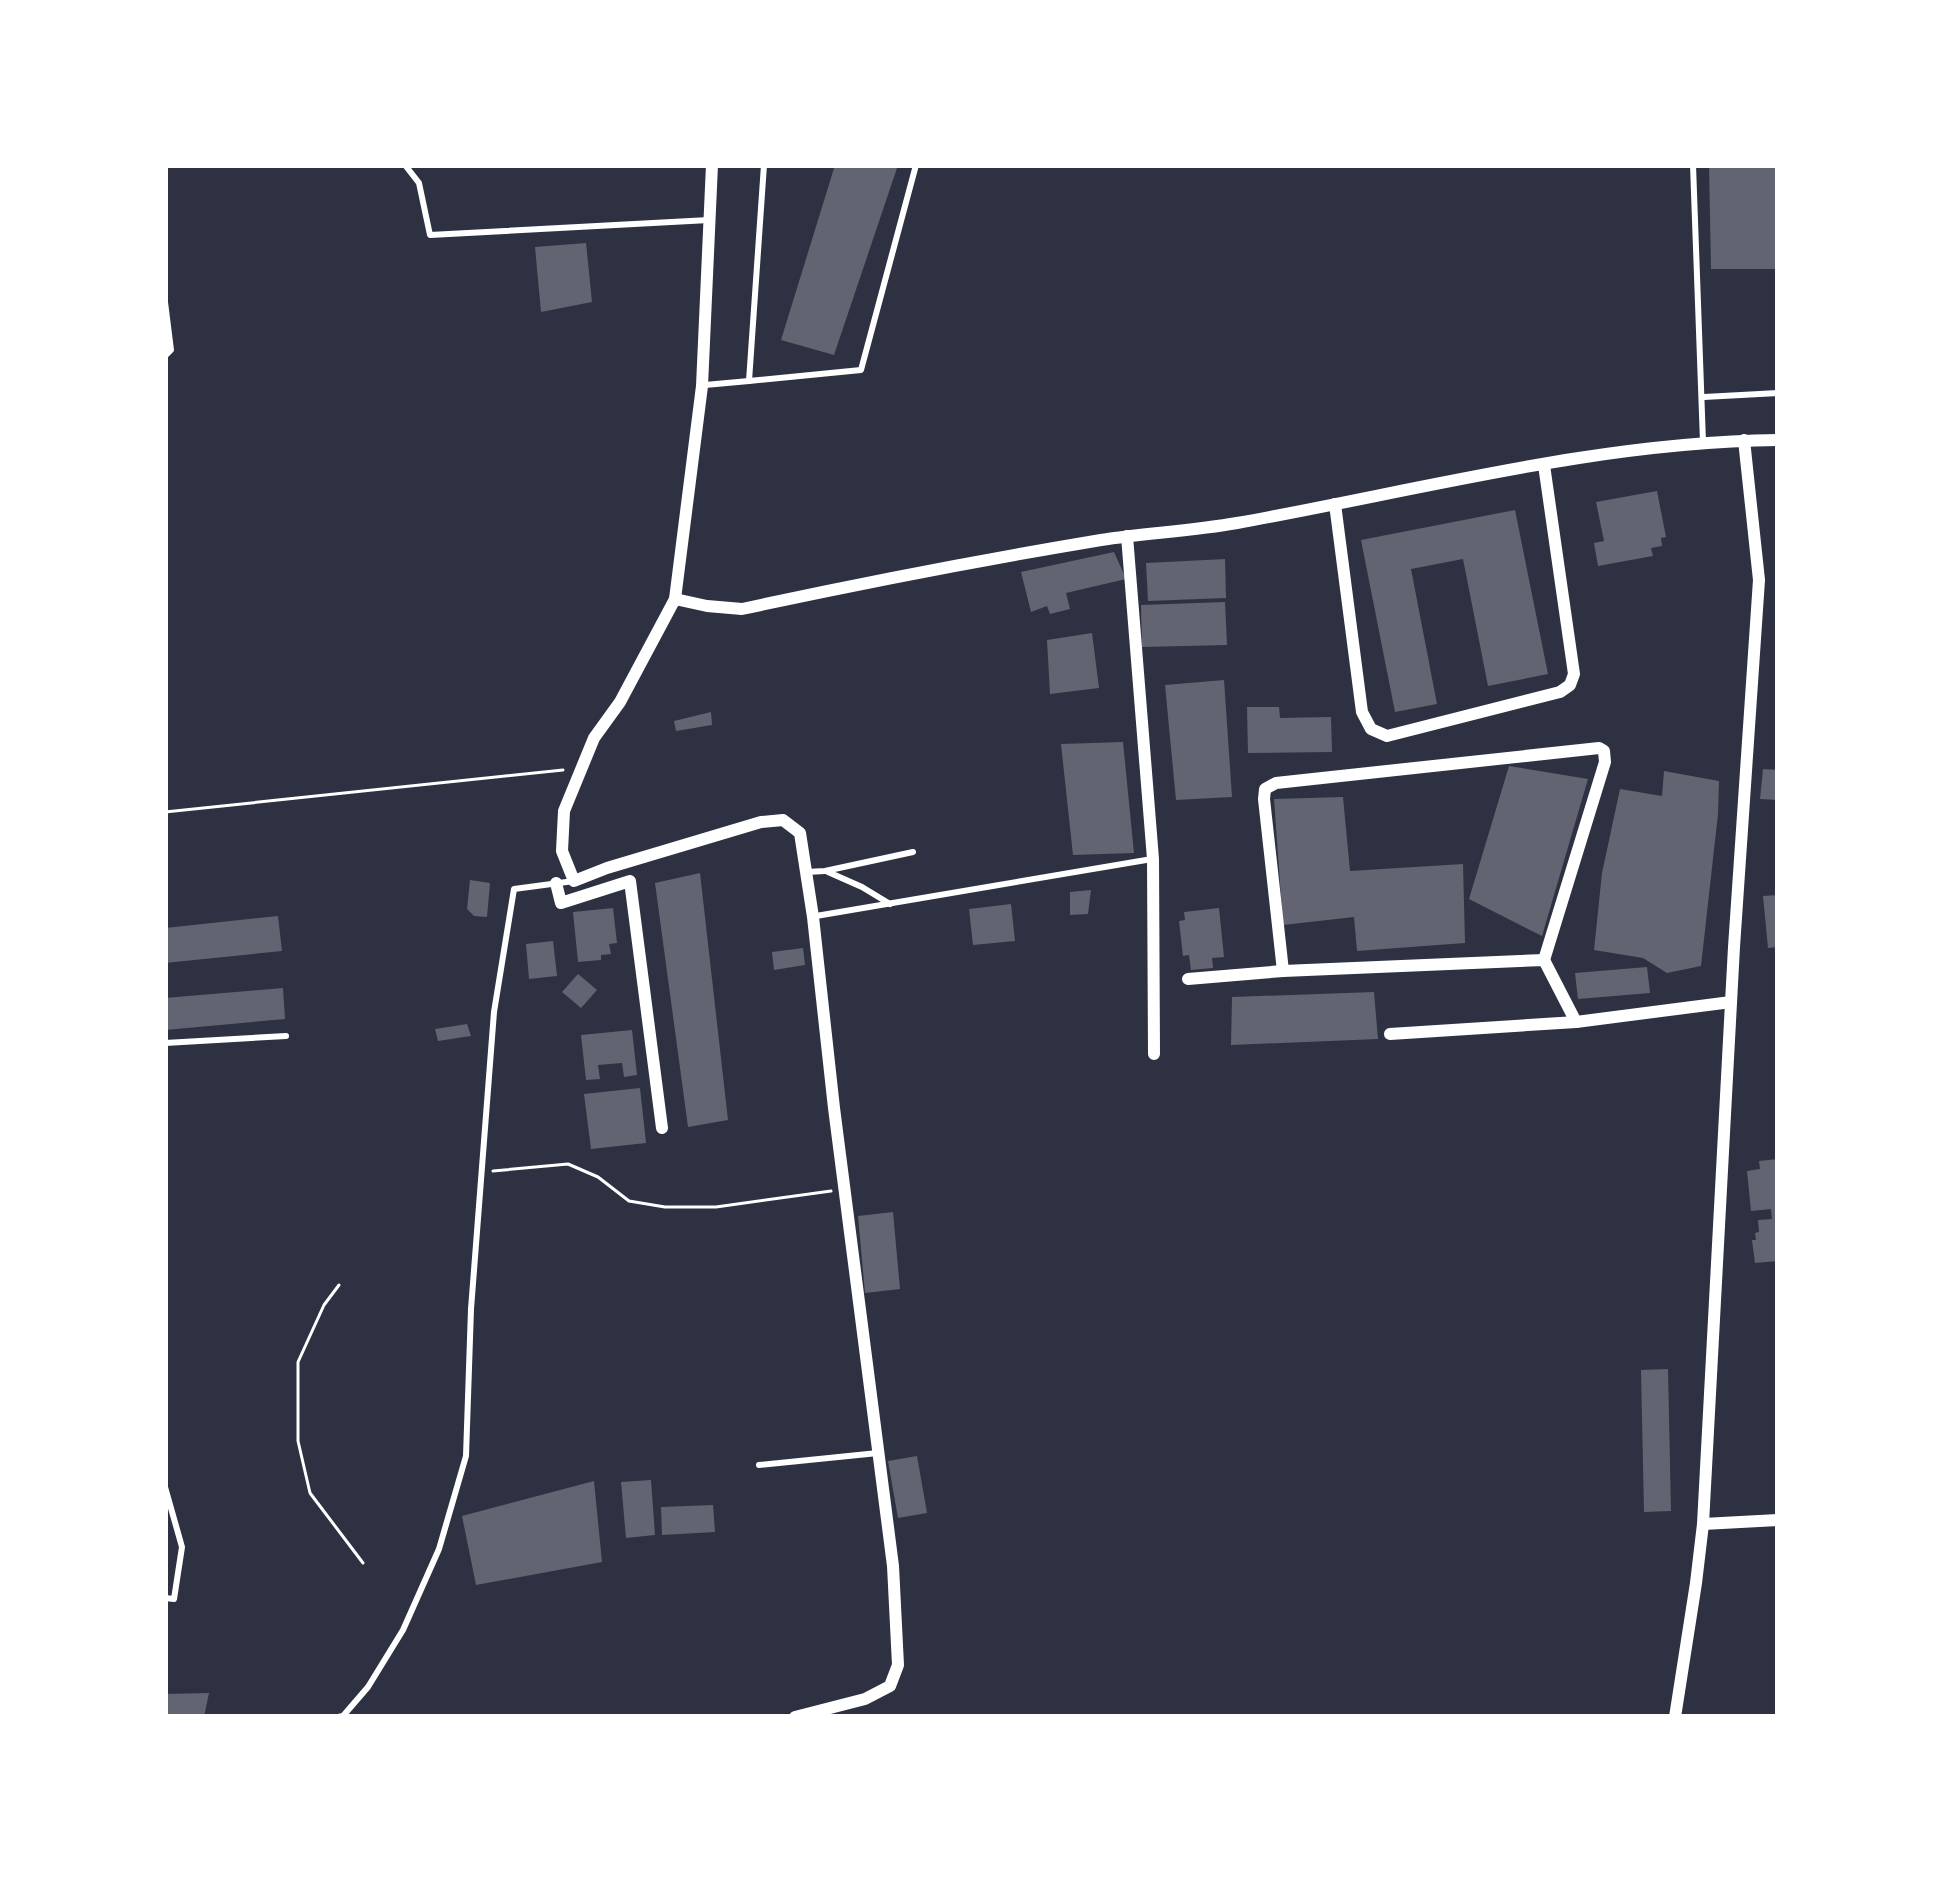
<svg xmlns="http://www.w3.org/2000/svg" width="1943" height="1882" viewBox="0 0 1943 1882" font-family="'DM Sans',sans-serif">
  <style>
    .building { fill: #626471 }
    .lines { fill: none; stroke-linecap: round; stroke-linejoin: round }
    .path { stroke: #fff; stroke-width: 3 }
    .service { stroke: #fff; stroke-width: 6 }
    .minor { stroke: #fff; stroke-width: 12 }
  </style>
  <rect width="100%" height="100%" fill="#2d3142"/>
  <g class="building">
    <path d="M835 165H898L834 355 781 340Z"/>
    <path d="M1709 165H1777L1778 269H1711Z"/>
    <path d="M586 243 592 302 541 312 535 247Z"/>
    <path d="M1657 491 1666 537 1661 538 1662 546 1651 548 1653 556 1598 566 1594 543 1604 541 1596 502Z"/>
    <path d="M1515 510 1548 674 1488 686 1463 559 1411 569 1437 704 1395 712 1361 540Z"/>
    <path d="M1114 552 1126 579 1066 593 1070 609 1050 614 1047 606 1031 612 1021 572Z"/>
    <path d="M1225 559 1226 598 1148 601 1146 563Z"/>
    <path d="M1225 602 1227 645 1142 647 1141 605Z"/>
    <path d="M1092 633 1099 688 1050 694 1047 640Z"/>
    <path d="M1224 680 1232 797 1176 800 1165 685Z"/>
    <path d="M1247 707H1279L1280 718 1331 717 1332 752 1248 753Z"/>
    <path d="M711 712 712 725 676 731 674 721Z"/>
    <path d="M1123 742 1134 853 1073 855 1061 744Z"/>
    <path d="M1509 766 1588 779 1542 936 1469 899Z"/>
    <path d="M1763 769 1778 770V800L1760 799Z"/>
    <path d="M1664 771 1719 781 1718 814 1701 966 1667 973 1643 958 1594 950 1602 873 1620 789 1662 796Z"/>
    <path d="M1343 797 1350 871 1463 864 1465 943 1357 951 1354 917 1283 925 1274 799Z"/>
    <path d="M700 873 728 1120 688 1127 655 883Z"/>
    <path d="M470 880 490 883 487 917 474 916 467 909Z"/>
    <path d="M1091 890 1088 914 1070 915V892Z"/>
    <path d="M1778 895V947L1768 948 1763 896Z"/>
    <path d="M1011 904 1015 941 973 945 969 909Z"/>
    <path d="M613 908 617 943 609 944 611 954 601 955V960L578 962 573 912Z"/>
    <path d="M1219 908 1224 957 1212 958 1213 968 1191 970 1189 955 1183 956 1179 921 1185 920 1184 912Z"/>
    <path d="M278 916 282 951 165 963V928Z"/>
    <path d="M553 941 557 976 529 979 526 944Z"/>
    <path d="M803 948 805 965 774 970 772 952Z"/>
    <path d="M1647 967 1650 993 1578 999 1575 973Z"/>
    <path d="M578 974 597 990 581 1008 562 992Z"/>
    <path d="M283 988 285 1019 165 1030V998Z"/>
    <path d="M1374 992 1378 1039 1231 1045 1232 997Z"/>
    <path d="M467 1024 471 1036 438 1041 435 1029Z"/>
    <path d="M632 1030 637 1075 624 1077 622 1063 598 1065 600 1079 586 1080 581 1035Z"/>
    <path d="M640 1088 646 1143 591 1149 584 1094Z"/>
    <path d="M1778 1159V1261L1755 1263 1752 1240H1756L1755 1233 1759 1232 1758 1220 1772 1219 1771 1209 1751 1211 1747 1171 1760 1169 1759 1161Z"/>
    <path d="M893 1212 900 1289 865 1293 858 1216Z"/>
    <path d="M1668 1369 1671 1511 1644 1512 1641 1370Z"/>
    <path d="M917 1456 927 1513 898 1518 888 1461Z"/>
    <path d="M651 1480 655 1535 626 1538 621 1482Z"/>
    <path d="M594 1481 602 1562 476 1585 462 1516Z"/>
    <path d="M713 1505 715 1532 662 1535 661 1507Z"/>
    <path d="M209 1693 204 1717H165V1694Z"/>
  </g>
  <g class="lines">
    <g class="path">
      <path d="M165 812 563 770"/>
      <path d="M493 1171 568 1164 598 1177 629 1201 665 1207H716L831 1191"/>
      <path d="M339 1285 324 1305 298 1362V1441L310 1493 363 1563"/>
    </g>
    <g class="service">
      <path d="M405 165 419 183 430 235 709 220"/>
      <path d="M1693 165 1703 442"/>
      <path d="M165 302 171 350 165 356"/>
      <path d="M749 381 861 370 916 165"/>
      <path d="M705 385 749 381 764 165"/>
      <path d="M1704 397 1778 393"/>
      <path d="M806 872 825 871 913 852"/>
      <path d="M828 872 862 887 890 904"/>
      <path d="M816 916 1152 859"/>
      <path d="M165 1043 286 1036"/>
      <path d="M759 1465 878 1453"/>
      <path d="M165 1487 182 1547 174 1599 165 1598"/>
      <path d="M338 1717 343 1716 368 1687 403 1630 439 1549 466 1456 471 1309 494 1012 514 889 574 881"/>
    </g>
    <g class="minor">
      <path d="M712 165 702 386 675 599 620 702 594 738 564 811 562 851 574 881 607 868 761 822 783 820 800 833 813 917 834 1108 893 1566 898 1665 890 1686 865 1699 795 1717"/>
      <path d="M1335 504 1362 712 1371 729 1387 736 1560 692 1570 685 1574 674 1544 465"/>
      <path d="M1127 536 1153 859 1154 1054"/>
      <path d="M675 599 707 606 742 609C862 583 981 560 1101 540 1146 533 1192 531 1237 523 1416 491 1596 442 1778 440"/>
      <path d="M556 883 561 903 630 881 662 1128"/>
      <path d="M1283 971 1544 960 1576 1022 1731 1002"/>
      <path d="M1188 979 1283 971 1264 799 1265 789 1276 783 1599 748 1604 751 1605 762 1544 960"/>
      <path d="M1390 1034 1576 1022"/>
      <path d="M1703 1524 1778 1520"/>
      <path d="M1675 1717 1696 1583 1703 1524 1734 947 1759 580 1744 440"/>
    </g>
  </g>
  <rect width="1943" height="1882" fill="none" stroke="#ffffff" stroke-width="336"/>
</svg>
